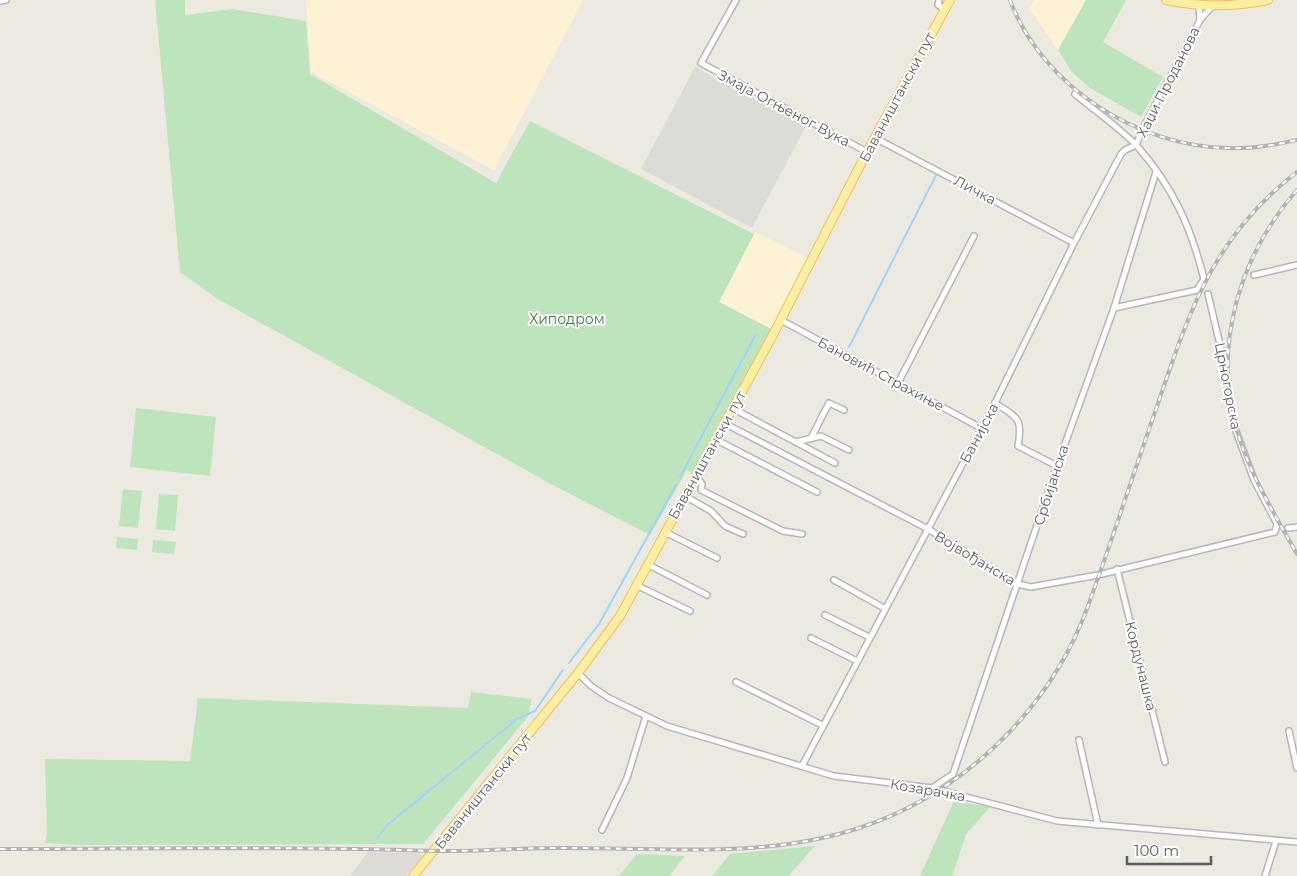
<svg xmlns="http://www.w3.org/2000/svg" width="1297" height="876" viewBox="0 0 1297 876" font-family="Montserrat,sans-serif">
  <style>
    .commercial { fill: #fdf3d4 }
    .industrial { fill: #dddbd5 }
    .green { fill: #bde4bc }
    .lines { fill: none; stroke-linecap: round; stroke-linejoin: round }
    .stream { stroke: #9ed5fe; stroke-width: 2 }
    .minor-casing { stroke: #b3b6bb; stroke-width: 8 }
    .primary-casing { stroke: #efc256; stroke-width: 10 }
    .minor { stroke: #fff; stroke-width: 5 }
    .primary { stroke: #feeea3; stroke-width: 8 }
    .rail-casing { stroke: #b2b3b3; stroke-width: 4 }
    .rail { stroke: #fff; stroke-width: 2; stroke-dasharray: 5.5; stroke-linecap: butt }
    .labels { text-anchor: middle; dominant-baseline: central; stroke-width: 4; stroke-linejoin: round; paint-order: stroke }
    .street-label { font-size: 14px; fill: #595d61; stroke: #fff }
    .park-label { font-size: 14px; fill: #358438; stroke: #fff }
  </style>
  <rect width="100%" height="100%" fill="#ece9e0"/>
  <g class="commercial">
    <path d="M306 0H583L494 170 311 72Z"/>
    <path d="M1034 0H1086L1058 50 1029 9Z"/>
    <path d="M755 232 809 259 771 329 719 302Z"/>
  </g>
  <g class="industrial">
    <path d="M695 67 806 126 752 228 641 169Z"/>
    <path d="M368 852 415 853 423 856 405 876H350Z"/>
  </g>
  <g class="green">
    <path d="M155 0H185V15L232 9 306 21 310 74 496 183 530 121 754 234 719 302 775 331 696 476 687 470 650 535 549 483 216 298 180 272Z"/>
    <path d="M1086 0H1126L1103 42 1163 77 1141 117 1090 88 1072 72 1058 50Z"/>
    <path d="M136 408 216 417 210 476 130 467Z"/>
    <path d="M123 489 142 491 138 528 119 526Z"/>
    <path d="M159 494 178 495 175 531 156 529Z"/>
    <path d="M117 537 138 539 137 550 116 548Z"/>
    <path d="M153 540 176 542 174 554 152 552Z"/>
    <path d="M471 692 532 699 527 718 423 844 79 845 45 843 47 835 45 759 190 761 198 698 468 708Z"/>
    <path d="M954 801 990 807 966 834 952 876H920Z"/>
    <path d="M815 846 788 876H712L730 854Z"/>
    <path d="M637 854 685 856 669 876H619Z"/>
  </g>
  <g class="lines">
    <g class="stream">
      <path d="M849 347 936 175"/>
      <path d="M680 477 756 334"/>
      <path d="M569 663 599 624 676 485"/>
      <path d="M377 839 386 826 517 719 535 711 563 670"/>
    </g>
    <defs>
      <g id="minor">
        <path d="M736 0 701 63 867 152"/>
        <path d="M939 0 938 5 944 9"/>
        <path d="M0 1 6 0"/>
        <path d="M1199 5 1200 20"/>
        <path d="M1075 94C1095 111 1119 127 1137 146 1173 187 1191 227 1204 279L1197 290 1114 308"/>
        <path d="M875 138 1074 243"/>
        <path d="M1136 145 1142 130 1200 20 1212 6"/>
        <path d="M1254 275 1297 265"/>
        <path d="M781 320 981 428"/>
        <path d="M898 383 974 236"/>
        <path d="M995 403C1017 418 1023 417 1018 446L1057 466"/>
        <path d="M732 408 835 463"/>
        <path d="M724 423 928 529 1018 584 1031 587 1098 575 1275 532 1277 524 1254 480 1237 434 1231 415 1225 366 1208 294"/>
        <path d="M811 438 829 403 844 410"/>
        <path d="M715 439 817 492"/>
        <path d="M796 442 821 436 849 450"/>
        <path d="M696 476 702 484 701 490 783 531 802 534"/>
        <path d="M685 496 711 511 725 526 743 534"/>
        <path d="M1288 528 1297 527"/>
        <path d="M665 532 717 558"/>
        <path d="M649 565 707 595"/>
        <path d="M1117 569 1165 762"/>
        <path d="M834 580 884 608"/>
        <path d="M638 586 690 611"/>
        <path d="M825 615 869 637"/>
        <path d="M811 638 857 661"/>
        <path d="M578 673 591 686 609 698 667 726 834 776 932 788 1057 821 1297 842"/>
        <path d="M736 682 822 725"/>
        <path d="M1289 731 1297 768"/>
        <path d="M1079 740 1098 825"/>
        <path d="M802 766 995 403 1074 243 1121 154 1125 150 1136 145"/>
        <path d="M932 788 953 774 1057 466 1114 308 1156 172"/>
        <path d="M602 830 627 778 646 716"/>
        <path d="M1265 876 1276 841"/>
      </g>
      <g id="primary">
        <path d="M1166 0C1200 7 1233 7 1268 0"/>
        <path d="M413 876 578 673 620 616 775 331 867 152 950 0"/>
      </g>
    </defs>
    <use href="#minor" class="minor-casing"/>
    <use href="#primary" class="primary-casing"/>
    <use href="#minor" class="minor"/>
    <use href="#primary" class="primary"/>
    <defs>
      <g id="rail">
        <path d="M1010 0C1042 86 1138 147 1229 148 1252 149 1275 145 1297 140"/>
        <path d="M1297 190C1240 255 1212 346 1237 431 1250 475 1275 515 1297 554"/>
        <path d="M0 849C118 849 237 847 355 849 386 849 417 851 448 851 484 851 521 848 557 848 658 847 762 860 859 828 963 794 1050 710 1088 606 1111 543 1132 478 1154 415 1188 316 1210 239 1297 172"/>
      </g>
    </defs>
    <use href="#rail" class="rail-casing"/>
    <use href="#rail" class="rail"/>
  </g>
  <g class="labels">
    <g class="street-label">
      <text transform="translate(1168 82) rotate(-63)">Хаџи Проданова</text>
      <text transform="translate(897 97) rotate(-62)">Баваништански пут</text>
      <text transform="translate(784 108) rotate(28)">Змаја Огњеног Вука</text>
      <text transform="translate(975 190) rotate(28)">Личка</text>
      <text transform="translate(881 374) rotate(28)">Бановић Страхиње</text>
      <text transform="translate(1228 386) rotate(79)">Црногорска</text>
      <text transform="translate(979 433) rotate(-62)">Банијска</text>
      <text transform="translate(707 455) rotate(-61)">Баваништански пут</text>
      <text transform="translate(1051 485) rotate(-72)">Србијанска</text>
      <text transform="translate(975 558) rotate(31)">Војвођанска</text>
      <text transform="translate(1141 666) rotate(76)">Кордунашка</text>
      <text transform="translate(928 790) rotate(10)">Козарачка</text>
      <text transform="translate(483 791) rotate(-51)">Баваништански пут</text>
    </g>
    <g class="park-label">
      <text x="567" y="319">Хиподром</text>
    </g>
  </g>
  <path d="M1127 856v8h84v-8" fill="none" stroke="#595d61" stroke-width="2.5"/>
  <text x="1134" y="856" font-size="15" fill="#595d61" stroke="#ffffff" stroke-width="4" paint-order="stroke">100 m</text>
</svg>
